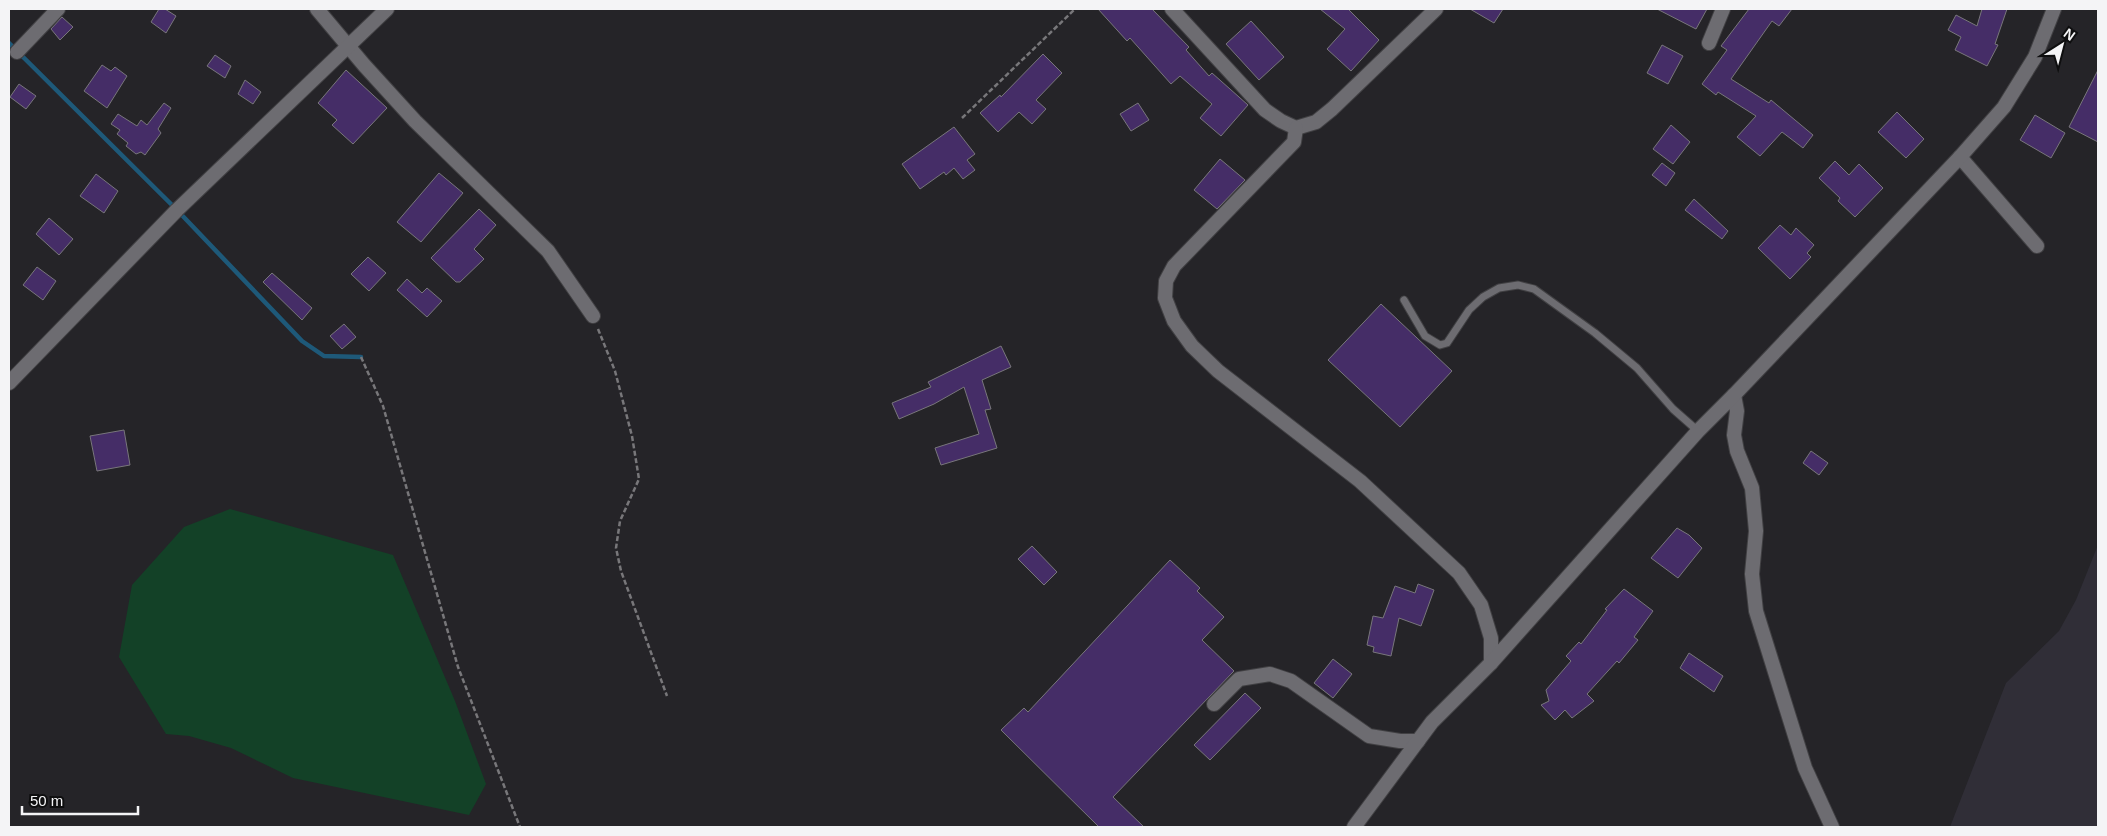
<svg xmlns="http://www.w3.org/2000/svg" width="2107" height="836" viewBox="0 0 2107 836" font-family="Helvetica,sans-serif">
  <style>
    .built { fill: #302e37 }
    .green { fill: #134127 }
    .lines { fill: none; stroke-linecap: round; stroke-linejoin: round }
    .stream { stroke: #1e5979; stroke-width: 4.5 }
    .building { fill: #452d67; stroke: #78767b }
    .service-casing { stroke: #414043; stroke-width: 9 }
    .minor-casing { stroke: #414043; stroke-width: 16 }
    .path { stroke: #78777a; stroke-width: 2.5; stroke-dasharray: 5 2.5; stroke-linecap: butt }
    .service { stroke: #6d6c71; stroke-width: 7 }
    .minor { stroke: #6d6c71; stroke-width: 14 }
  </style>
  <rect width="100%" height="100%" fill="#252428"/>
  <path class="built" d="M2098 545V827H1950L2006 683 2059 631 2076 600Z"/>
  <path class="green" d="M230 509 393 555 455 701 486 784 469 815 293 778 231 748 189 736 166 734 119 657 132 585 184 527Z"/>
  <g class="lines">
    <path class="stream" d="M9 43 177 210 302 341 324 356 361 357"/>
  </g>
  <g class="building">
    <path d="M159 9H165L176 16 166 33 151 22Z"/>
    <path d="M1098 9H1152L1189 47 1186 50 1209 76 1212 73 1248 105 1221 136 1200 118 1212 104 1180 76 1171 84 1130 38 1127 41Z"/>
    <path d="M1320 9H1348L1379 40 1351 71 1327 49 1345 29Z"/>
    <path d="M1470 9H1503L1494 23Z"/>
    <path d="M1657 9H1707L1696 29Z"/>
    <path d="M1749 9H1792L1779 26 1772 21 1731 79 1769 103 1771 100 1813 135 1803 148 1782 132 1760 156 1737 137 1756 116 1718 92 1716 95 1702 84 1727 50 1721 46Z"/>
    <path d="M1982 9H2007L1995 44 1998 45 1987 66 1955 50 1961 37 1948 30 1956 15 1977 26Z"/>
    <path d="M62 17 73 27 60 40 51 29Z"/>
    <path d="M1251 21 1284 57 1259 80 1226 44Z"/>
    <path d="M1662 45 1683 56 1668 84 1647 73Z"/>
    <path d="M1043 54 1062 73 1036 100 1046 109 1032 124 1019 112 998 132 980 113 1000 95 1001 97Z"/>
    <path d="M215 55 231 66 225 78 207 66Z"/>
    <path d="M102 65 111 71 115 67 127 76 107 108 84 91Z"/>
    <path d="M346 70 387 108 353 144 332 125 337 120 318 103Z"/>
    <path d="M2098 70V142L2069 127Z"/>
    <path d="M245 80 261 92 253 104 238 94Z"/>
    <path d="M19 84 36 96 26 109 10 97Z"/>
    <path d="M164 103 171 108 158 129 161 133 145 155 141 152 136 154 126 146 128 143 117 134 120 130 111 124 118 114 137 126 141 120 147 125Z"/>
    <path d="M1138 103 1149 120 1131 131 1120 114Z"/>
    <path d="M1897 112 1924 139 1906 158 1878 132Z"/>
    <path d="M2035 115 2065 133 2051 158 2020 140Z"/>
    <path d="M1671 125 1690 142 1673 164 1653 149Z"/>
    <path d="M954 127 975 154 967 160 975 170 963 179 954 168 946 175 944 172 920 189 902 164Z"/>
    <path d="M1220 159 1245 180 1217 209 1194 190Z"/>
    <path d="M1835 161 1849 175 1859 164 1883 188 1855 217 1838 201 1840 198 1819 178Z"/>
    <path d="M1662 163 1675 173 1666 186 1652 175Z"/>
    <path d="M439 173 463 193 421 242 397 222Z"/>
    <path d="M96 174 118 191 104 213 80 196Z"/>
    <path d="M1694 199 1728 231 1722 239 1685 210Z"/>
    <path d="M479 209 496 225 474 249 484 259 460 282H456L431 258Z"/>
    <path d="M49 218 73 239 59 255 36 234Z"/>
    <path d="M1780 225 1791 235 1796 228 1814 245 1807 253 1811 257 1790 279 1758 248Z"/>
    <path d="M368 257 386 273 369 291 351 274Z"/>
    <path d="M37 267 56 281 43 300 23 285Z"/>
    <path d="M272 273 312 308 302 320 263 282Z"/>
    <path d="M407 279 422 293 427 288 442 301 427 317 397 290Z"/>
    <path d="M1381 304 1452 371 1400 427 1328 360Z"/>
    <path d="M344 324 356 337 342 349 330 336Z"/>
    <path d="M1001 346 1011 367 982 380 991 409 985 410 997 448 941 465 935 448 979 434 964 387 934 404 899 419 892 403 931 387 928 382Z"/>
    <path d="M124 430 130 465 97 471 90 436Z"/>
    <path d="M1811 451 1828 463 1819 475 1803 463Z"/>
    <path d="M1677 528 1689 535 1702 548 1678 578 1651 558Z"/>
    <path d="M1032 546 1057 572 1044 585 1018 559Z"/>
    <path d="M1170 560 1200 588 1197 591 1224 617 1202 640 1234 671 1113 797 1144 827H1099L1001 730 1024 708 1028 712Z"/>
    <path d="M1418 584 1434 590 1421 626 1399 618 1391 656 1373 652 1374 647 1367 645 1373 616 1383 618 1395 586 1415 593Z"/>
    <path d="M1624 589 1653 611 1634 637 1638 640 1619 663 1617 661 1587 694 1594 701 1572 718 1565 710 1555 720 1541 705 1549 701 1546 690 1571 661 1566 656 1579 642 1581 644 1607 610 1605 609Z"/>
    <path d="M1689 653 1723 676 1714 692 1680 668Z"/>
    <path d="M1333 659 1352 674 1333 698 1314 683Z"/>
    <path d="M1245 693 1261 708 1210 760 1194 745Z"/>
  </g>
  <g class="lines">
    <defs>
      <path id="service" d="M1404 300 1425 336 1440 345 1447 343 1469 310 1483 297 1499 288 1518 285 1534 289 1595 333 1637 368 1673 409 1698 431"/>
      <g id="minor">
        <path d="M317 9 364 65 415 121 548 251 593 316"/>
        <path d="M1172 9 1265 110 1281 121 1296 128 1316 122 1332 109 1436 9"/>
        <path d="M1709 43 1723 9"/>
        <path d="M17 52 58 9"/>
        <path d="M1296 128 1294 142 1174 266 1166 281 1165 298 1174 321 1192 346 1218 371 1360 481 1459 573 1481 605 1491 638V663"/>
        <path d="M1960 157 2037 246"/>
        <path d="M9 383 177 210 387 9"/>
        <path d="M1734 395 1737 411 1734 435 1737 451 1752 488 1756 531 1752 574 1756 611 1805 768 1832 827"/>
        <path d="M1214 704 1239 679 1270 674 1291 681 1369 736 1400 741H1418"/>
        <path d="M1354 827 1432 722 1491 663 1698 431 1734 395 1960 157 2004 107 2035 57 2054 9"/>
      </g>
    </defs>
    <use href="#service" class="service-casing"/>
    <use href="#minor" class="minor-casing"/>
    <g class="path">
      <path d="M962 118 1075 9"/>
      <path d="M598 329 615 371 632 436 639 479 620 521 616 548 621 571 667 696"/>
      <path d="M361 357 383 406 458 667 520 827"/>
    </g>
    <use href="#service" class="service"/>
    <use href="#minor" class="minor"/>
  </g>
  <rect width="2107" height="836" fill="none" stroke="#f4f4f6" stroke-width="20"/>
  <g transform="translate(2062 45) rotate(36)" stroke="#0e0e0f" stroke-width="4" paint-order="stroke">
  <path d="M0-4L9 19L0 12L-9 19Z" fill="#f4f4f6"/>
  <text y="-8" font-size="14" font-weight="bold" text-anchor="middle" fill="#f4f4f6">N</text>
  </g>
  <path d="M22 806v8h116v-8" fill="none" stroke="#f4f4f6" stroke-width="2.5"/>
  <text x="30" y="806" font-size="15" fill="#f4f4f6" stroke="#0e0e0f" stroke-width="4" paint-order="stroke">50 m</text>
</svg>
